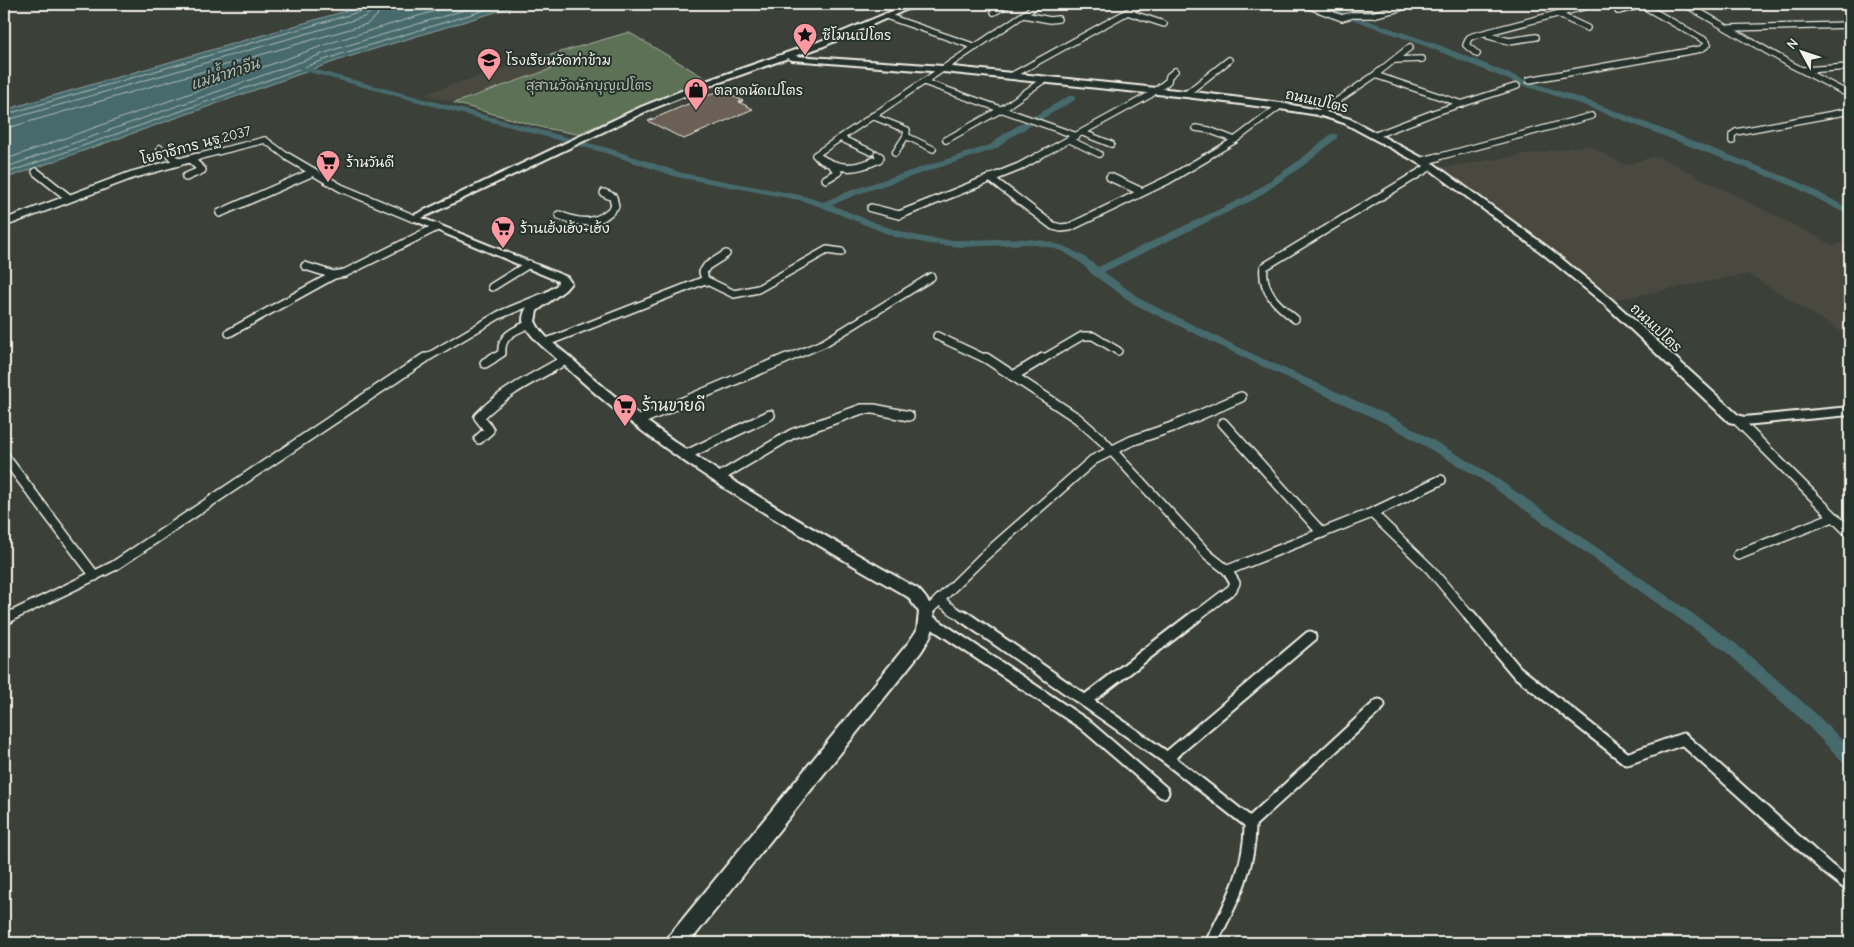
<svg xmlns="http://www.w3.org/2000/svg" width="1854" height="947" viewBox="0 0 1854 947" font-family="'Comic Neue','Playpen Sans Thai',sans-serif">
  <style>
    .built { fill: #494a41 }
    .green { fill: #5b7155; stroke: #a8b19e }
    .water { fill: #476a6c; stroke: #8ca09e }
    .lines { fill: none; stroke-linecap: round; stroke-linejoin: round }
    .shore { stroke: #afbbb6; stroke-width: 1 }
    .canal { fill: #476a6c; fill-rule: evenodd }
    .building { fill: #6b6055; stroke: #f4f1e8 }
    .street-far3-casing { stroke: #f4f1e8; stroke-width: 8 }
    .street-far2-casing { stroke: #f4f1e8; stroke-width: 10 }
    .street-far1-casing { stroke: #f4f1e8; stroke-width: 12 }
    .street-casing { stroke: #f4f1e8; stroke-width: 15 }
    .secondary-casing { stroke: #f4f1e8; stroke-width: 4 }
    .street-far3 { stroke: #26332d; stroke-width: 5.5 }
    .street-far2 { stroke: #26332d; stroke-width: 7 }
    .street-far1 { stroke: #26332d; stroke-width: 9 }
    .street { stroke: #26332d; stroke-width: 11 }
    .secondary { fill: #26332d; fill-rule: evenodd }
    .labels { text-anchor: middle; dominant-baseline: central; stroke-width: 4; stroke-linejoin: round; paint-order: stroke }
    .far-poi-label { font-size: 14px; fill: #f4f1e8; stroke: #26332d; text-anchor: start }
    .far-park-label { font-size: 14px; fill: #b7bead; stroke: #26332d }
    .far-street-label { font-size: 14px; fill: #f4f1e8; stroke: #26332d }
    .far-water-label { font-size: 15px; font-style: italic; fill: #afbbb6; stroke: #26332d }
    .poi-label { font-size: 16px; fill: #f4f1e8; stroke: #26332d; text-anchor: start }
  </style>
  <rect width="100%" height="100%" fill="#3b4039"/>
  <filter id="ink" filterUnits="userSpaceOnUse"><feTurbulence type="fractalNoise" baseFrequency=".02" numOctaves="2"/><feDisplacementMap in="SourceGraphic" scale="10" xChannelSelector="R" yChannelSelector="G"/><feConvolveMatrix kernelMatrix="1 2 1 2 8 2 1 2 1" color-interpolation-filters="sRGB"/></filter>
  <g filter="url(#ink)">
    <g class="built">
      <path d="M536 59 551 69 454 103 424 94 524 61Z"/>
      <path d="M1589 145 1625 165 1658 156 1833 245 1850 242V337L1748 274 1613 300 1555 253 1438 168Z"/>
    </g>
    <path class="green" d="M626 33H630L705 78 704 81 577 134 544 128 454 103 551 69 536 59Z"/>
    <path class="water" d="M370 4H522L345 58 4 179V110Z"/>
    <g class="lines">
      <g class="shore">
        <path d="M4 115 362 11 366 8 367 4"/>
        <path d="M4 121 364 17 371 12 373 4"/>
        <path d="M4 129 367 24 377 16 380 4"/>
        <path d="M4 160 339 40 458 4"/>
        <path d="M4 168 342 47 484 4"/>
        <path d="M4 174 344 53 505 4"/>
      </g>
      <g class="canal">
        <path d="M1311 4H1320L1439 45 1522 79 1592 102 1799 182 1850 209V216L1793 186 1586 106 1516 83 1433 49Z"/>
        <path d="M294 64 611 149 682 173 800 195 823 202 852 190 990 145 1005 133 1069 96H1075V100L1011 137 996 149 858 194 832 205C864 218 895 233 930 238 993 247 1043 221 1098 267L1249 195 1301 159 1331 134H1337V138L1307 163 1255 199 1104 272 1142 300 1259 357 1395 418 1489 473 1735 643 1814 712 1850 748V765L1844 763 1804 722 1725 651 1481 479 1387 424 1251 361 1134 304 1092 274 1081 263 1064 252 1049 247 1027 244 961 247 929 244 895 237 821 207 799 200 677 177 605 153 294 68Z"/>
      </g>
    </g>
    <path class="building" d="M721 90 743 101 739 102 753 109 684 139 648 121Z"/>
    <g class="lines">
      <defs>
        <g id="street-far3">
          <path d="M900 4 909 7"/>
          <path d="M1304 4 1342 18 1352 15H1372L1400 8 1406 4"/>
          <path d="M1685 4 1790 64 1850 95"/>
          <path d="M1322 9 1347 4"/>
          <path d="M1618 11 1642 5"/>
          <path d="M994 12 1008 4"/>
          <path d="M1127 12 1164 24"/>
          <path d="M1557 14 1587 28"/>
          <path d="M1024 15 1050 20 1058 19"/>
          <path d="M886 16 976 47"/>
          <path d="M1728 28 1850 25"/>
          <path d="M1489 36 1509 41 1536 37"/>
          <path d="M1477 54 1466 45 1469 38 1473 36 1595 4"/>
          <path d="M1396 60 1422 59"/>
          <path d="M1803 70 1850 67"/>
          <path d="M1375 75 1462 104"/>
          <path d="M1011 76 1142 4"/>
          <path d="M1529 80 1701 49 1708 44 1706 41 1640 4"/>
          <path d="M924 82 1077 136"/>
          <path d="M1186 94 1229 60"/>
          <path d="M1319 113 1375 75 1410 47"/>
          <path d="M872 116 907 130 906 136 895 153"/>
          <path d="M1196 128 1209 130 1235 140"/>
          <path d="M1083 133 1111 144"/>
          <path d="M1376 135 1436 112 1517 86"/>
          <path d="M906 136 933 149"/>
          <path d="M840 138 871 152"/>
          <path d="M946 140 1002 109 1045 79"/>
          <path d="M1070 140 1099 154"/>
          <path d="M1732 141V135L1736 132 1850 111"/>
          <path d="M160 148 174 158"/>
          <path d="M877 154 880 156 879 158"/>
          <path d="M193 158 265 140 289 158"/>
          <path d="M820 158 815 155 1039 4"/>
          <path d="M1035 158 1150 95 1168 81 1169 76 1175 71"/>
          <path d="M1205 158 1235 140 1280 106"/>
          <path d="M1434 158 1591 116"/>
        </g>
        <g id="street-far2">
          <path d="M172 157 179 162"/>
          <path d="M288 157 341 188 413 218"/>
          <path d="M818 157C839 171 856 170 879 159L880 157"/>
          <path d="M1423 161 1438 157"/>
          <path d="M36 172 69 198"/>
          <path d="M186 177 202 170 190 159"/>
          <path d="M1110 177 1142 192"/>
          <path d="M990 178 1053 226 1061 228 1070 227 1168 180 1207 157"/>
          <path d="M826 179 838 172 833 166"/>
          <path d="M871 208 899 215 1019 167 1037 157"/>
          <path d="M220 213 311 173"/>
          <path d="M559 215C580 224 599 226 615 206L613 197 604 193"/>
          <path d="M4 223 132 175 197 157"/>
          <path d="M305 266 334 275 345 273 437 227"/>
          <path d="M705 280 703 272 707 266 726 254"/>
          <path d="M492 287 529 264"/>
          <path d="M1295 319C1277 305 1261 291 1264 267L1431 166"/>
          <path d="M229 333 334 275"/>
          <path d="M937 336 988 360"/>
          <path d="M547 342 705 280 734 294 758 289 827 250 841 252"/>
          <path d="M423 360 499 315 543 297"/>
          <path d="M491 360 502 353C500 335 516 330 530 324"/>
          <path d="M784 360 824 343 931 277"/>
          <path d="M1041 360 1082 336H1093L1118 351"/>
        </g>
        <g id="street-far1">
          <path d="M986 358 1077 418 1102 440 1208 555 1227 570 1235 583 1232 589 1194 618"/>
          <path d="M485 363 493 358"/>
          <path d="M1013 376 1043 358"/>
          <path d="M1737 420 1850 533"/>
          <path d="M638 421 787 358"/>
          <path d="M1223 423 1322 533"/>
          <path d="M479 439 489 430 479 417C503 392 535 377 565 360"/>
          <path d="M4 456 95 576"/>
          <path d="M684 456 770 415"/>
          <path d="M718 478 792 434 862 409H874L909 416"/>
          <path d="M1372 513 1430 569 1471 618"/>
          <path d="M1738 555 1833 517"/>
          <path d="M1228 570 1372 513 1441 480"/>
          <path d="M939 600 964 618"/>
          <path d="M928 611 983 557 1093 460 1131 441 1172 427 1241 397"/>
          <path d="M7 618 114 566 425 358"/>
        </g>
        <g id="street">
          <path d="M963 616 1167 758 1250 823C1251 868 1231 904 1211 943"/>
          <path d="M1470 616 1516 671 1627 759 1683 739 1828 869 1850 886"/>
          <path d="M4 619 10 616"/>
          <path d="M927 619 1084 724 1163 792"/>
          <path d="M1085 701 1196 616"/>
          <path d="M1167 758 1310 637"/>
          <path d="M1250 823 1379 705"/>
        </g>
        <path id="secondary" d="M909 4H919L824 46 795 56 943 66 1186 91 1280 103 1319 110 1350 119 1434 164 1550 249 1611 299 1738 415 1744 417 1850 407V415L1744 425 1729 422 1603 303 1542 253 1428 168 1344 123 1318 115 1280 109 1186 97 943 72 792 60 788 58 712 85 647 111 422 218 567 277 571 283 565 290 537 311 535 321C541 336 560 348 572 359 674 454 798 520 918 589 940 612 938 626 921 652L689 943H666L669 936 909 642 917 630 919 612 908 597C788 527 665 461 564 365 550 352 530 339 523 321 523 301 544 295 557 285L558 281 408 218 641 107 706 81 818 42Z"/>
      </defs>
      <use href="#street-far3" class="street-far3-casing"/>
      <use href="#street-far2" class="street-far2-casing"/>
      <use href="#street-far1" class="street-far1-casing"/>
      <use href="#street" class="street-casing"/>
      <use href="#secondary" class="secondary-casing"/>
      <use href="#street-far3" class="street-far3"/>
      <use href="#street-far2" class="street-far2"/>
      <use href="#street-far1" class="street-far1"/>
      <use href="#street" class="street"/>
      <use href="#secondary" class="secondary"/>
    </g>
  </g>
  <defs>
    <symbol id="sight-pin" viewBox="-11 -11 22 30"><path d="M0 17L-7.5 6A9.5 9.5 0 1 1 7.5 6Z" fill="#ff9aa2" stroke="#26332d"/><path d="M0-6L1.8-2.2L6-1.7L2.9 1.2L3.7 5.4L0 3.3L-3.7 5.4L-2.9 1.2L-6-1.7L-1.8-2.2Z" fill="#111"/></symbol>
    <symbol id="school-pin" viewBox="-11 -11 22 30"><path d="M0 17L-7.5 6A9.5 9.5 0 1 1 7.5 6Z" fill="#ff9aa2" stroke="#26332d"/><path d="M0-5L7-2L0 1L-7-2ZM-4 1L0 2.5L4 1V4Q0 6-4 4Z" fill="#111"/></symbol>
    <symbol id="shop-pin" viewBox="-11 -11 22 30"><path d="M0 17L-7.5 6A9.5 9.5 0 1 1 7.5 6Z" fill="#ff9aa2" stroke="#26332d"/><path d="M-5-2.5h2.3a2.7 3.5 0 0 1 5.4 0H5L5.5 6h-11ZM-1.5-2.5h3a1.5 2.3 0 0 0-3 0Z" fill="#111"/></symbol>
    <symbol id="supermarket-pin" viewBox="-11 -11 22 30"><path d="M0 17L-7.5 6A9.5 9.5 0 1 1 7.5 6Z" fill="#ff9aa2" stroke="#26332d"/><path d="M-6-5.5h2.5l.6 2H6L4.5 2H-2.5L-4.4-4H-6ZM-1.5 3.2a1.3 1.3 0 1 0 .1 0ZM3 3.2a1.3 1.3 0 1 0 .1 0Z" fill="#111"/></symbol>
  </defs>
  <g fill-rule="evenodd">
    <use href="#sight-pin" x="791" y="21" width="28" height="38"/>
    <use href="#school-pin" x="475" y="46" width="28" height="38"/>
    <use href="#shop-pin" x="682" y="76" width="28" height="38"/>
    <use href="#supermarket-pin" x="314" y="148" width="28" height="38"/>
    <use href="#supermarket-pin" x="489" y="214" width="28" height="38"/>
    <use href="#supermarket-pin" x="611" y="392" width="28" height="38"/>
  </g>
  <g class="labels">
    <g class="far-poi-label">
      <text x="822" y="35">ซีโมนเปโตร</text>
      <text x="506" y="60">โรงเรียนวัดท่าข้าม</text>
      <text x="714" y="90">ตลาดนัดเปโตร</text>
      <text x="346" y="162">ร้านวันดี</text>
      <text x="520" y="228">ร้านเฮ้งเฮ้ง+เฮ้ง</text>
    </g>
    <g class="far-park-label">
      <text x="589" y="85">สุสานวัดนักบุญเปโตร</text>
    </g>
    <g class="far-street-label">
      <text transform="translate(1317 101) rotate(13)">ถนนเปโตร</text>
      <text transform="translate(196 145) rotate(-15)">โยธาธิการ นฐ.2037</text>
      <text transform="translate(1656 328) rotate(43)">ถนนเปโตร</text>
    </g>
    <g class="far-water-label">
      <text transform="translate(225 74) rotate(-18)">แม่น้ำท่าจีน</text>
    </g>
    <g class="poi-label">
      <text x="642" y="406">ร้านขายดี</text>
    </g>
  </g>
  <rect width="1854" height="947" fill="none" stroke="#26332d" stroke-width="20"/>
  <rect x="10" y="10" width="1834" height="927" fill="none" stroke="#f4f1e8" stroke-width="2" filter="url(#ink)"/>
  <g transform="translate(1802 52) rotate(310)" stroke="#26332d" stroke-width="4" paint-order="stroke">
  <path d="M0-4L9 19L0 12L-9 19Z" fill="#f4f1e8"/>
  <text y="-8" font-size="14" font-weight="bold" text-anchor="middle" fill="#f4f1e8">N</text>
  </g>
</svg>
